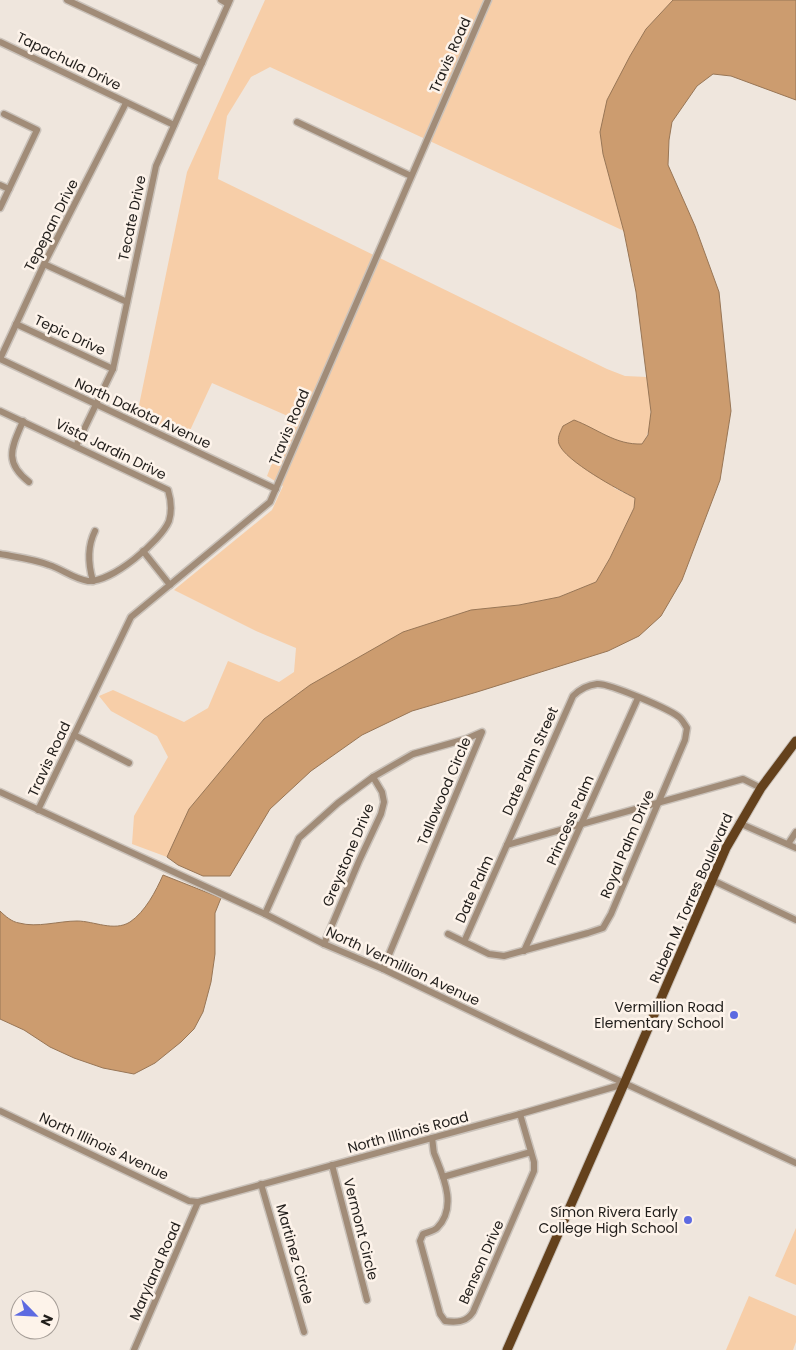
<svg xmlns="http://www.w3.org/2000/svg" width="796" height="1350" viewBox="0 0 796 1350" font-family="Poppins,sans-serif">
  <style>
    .green { fill: #f7cea8 }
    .water { fill: #cc9c6f; stroke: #987656 }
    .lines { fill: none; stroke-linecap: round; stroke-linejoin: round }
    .minor-casing { stroke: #cac2ba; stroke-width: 9 }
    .major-casing { stroke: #cac2ba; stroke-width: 11 }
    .minor { stroke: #a18c78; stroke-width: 6 }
    .major { stroke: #64411c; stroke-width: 9 }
    .poi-dot { fill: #5d6ae1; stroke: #fdf3ea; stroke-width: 2 }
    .labels { text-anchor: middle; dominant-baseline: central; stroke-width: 5; stroke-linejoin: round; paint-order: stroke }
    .street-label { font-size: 14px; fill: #201d1a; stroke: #fdf3ea }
    .poi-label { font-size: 14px; fill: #201d1a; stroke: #fdf3ea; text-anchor: end }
  </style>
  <rect width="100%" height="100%" fill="#efe6dd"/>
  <g class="green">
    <path d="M265 0H673L646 29 600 132 603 154 624 231 270 67 251 77 227 116 218 179 607 369 625 376 647 377C649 398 656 426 642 444 629 444 620 442 609 437L614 488 635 498 634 508 610 558 596 582 559 597 519 605 264 719 189 809 167 857 132 844 134 816 168 757 157 736 111 711 99 696 113 690 184 722 208 708 228 661 279 682 294 672 296 648 256 631 174 590 272 510 283 486 267 476 290 417 212 383 186 439 137 415 187 172Z"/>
    <path d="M796 1228V1285L775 1276Z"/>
    <path d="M749 1296 796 1316V1342L793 1350H726Z"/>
  </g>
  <g class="water">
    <path d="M673 0H796V100L731 76 713 74 697 86 672 122 669 140 668 165 695 226 719 292 731 411 720 480 682 580 661 616 639 636 608 651 477 692 412 711 362 735 311 771 270 809 230 876H203L178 865 167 857 189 809 264 719 310 685 403 632 471 610 519 605 559 597 596 582 610 558 634 508 635 498C619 490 565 461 559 444 557 438 560 432 563 426L574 420C598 429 615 445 642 444L648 435 651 412 636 292 624 232 603 154 600 132 607 100 630 56 646 29Z"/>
    <path d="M163 875 221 898 215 913V954L211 982 203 1012 194 1029 181 1042 155 1063 134 1074 103 1068 74 1058 50 1047 24 1030 0 1019V911C5 916 12 922 19 923 37 928 59 921 77 921 94 921 114 932 130 922 145 912 156 891 163 875Z"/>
  </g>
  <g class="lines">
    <defs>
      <g id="minor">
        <path d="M67 0 202 63"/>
        <path d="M221 0 228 4"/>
        <path d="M0 42 174 125"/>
        <path d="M126 103 44 264 0 359 276 489"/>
        <path d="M297 122 411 176"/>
        <path d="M0 185 9 189"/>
        <path d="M0 208 37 130 4 114"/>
        <path d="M44 264 127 302"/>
        <path d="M16 324 113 369"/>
        <path d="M0 411 168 490C171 500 172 511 169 521 161 541 111 583 88 581 74 579 62 569 49 565 34 559 16 557 0 554"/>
        <path d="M23 421C12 447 3 462 29 482"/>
        <path d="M76 446 113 369 156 166 230 0"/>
        <path d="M143 551 170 585"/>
        <path d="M93 581C88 564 87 547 95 531"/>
        <path d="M74 735 129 763"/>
        <path d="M0 792 265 914 324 944 383 969 523 1036 796 1163"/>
        <path d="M38 810 131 617 270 502 488 0"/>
        <path d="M739 823 796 848"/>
        <path d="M788 844 796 832"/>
        <path d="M507 845 743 779 761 788"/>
        <path d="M712 880 796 920"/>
        <path d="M265 914 299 838 338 803 373 777 413 754 466 739 482 732 383 969"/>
        <path d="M448 934 489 954 504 956 588 933 603 928 611 914 685 740 687 728C685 725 683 721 680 718 672 710 609 683 597 684 588 685 580 689 573 696L464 942"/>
        <path d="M324 944 359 861 381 814 384 802 382 792 373 777"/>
        <path d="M524 951 638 698"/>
        <path d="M0 1111 189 1201 198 1202 520 1114 624 1084"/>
        <path d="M432 1138C433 1143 433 1149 434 1153 443 1176 458 1207 437 1228 434 1231 428 1232 423 1234L420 1241 440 1314 445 1321C457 1323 467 1322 473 1312L534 1171V1162L520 1114"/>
        <path d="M332 1165 367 1300"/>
        <path d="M443 1177 531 1152"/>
        <path d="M261 1184 304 1332"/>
        <path d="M134 1350 198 1202"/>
      </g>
      <path id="major" d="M507 1350 624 1084 726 848 761 788 796 741"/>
    </defs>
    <use href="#minor" class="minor-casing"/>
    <use href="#major" class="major-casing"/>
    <use href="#minor" class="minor"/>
    <use href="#major" class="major"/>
  </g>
  <g class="poi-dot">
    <circle cx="734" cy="1015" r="5"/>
    <circle cx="688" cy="1220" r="5"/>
  </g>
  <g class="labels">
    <g class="street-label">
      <text transform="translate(450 55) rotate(-66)">Travis Road</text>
      <text transform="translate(69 61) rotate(26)">Tapachula Drive</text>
      <text transform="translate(132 218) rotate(-78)">Tecate Drive</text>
      <text transform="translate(51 225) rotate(-63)">Tepepan Drive</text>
      <text transform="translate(70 335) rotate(25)">Tepic Drive</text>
      <text transform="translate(143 413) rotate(25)">North Dakota Avenue</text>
      <text transform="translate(289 427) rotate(-67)">Travis Road</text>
      <text transform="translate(111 449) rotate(26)">Vista Jardin Drive</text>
      <text transform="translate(49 759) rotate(-65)">Travis Road</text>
      <text transform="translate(530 761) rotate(-66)">Date Palm Street</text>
      <text transform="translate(444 791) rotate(-67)">Tallowood Circle</text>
      <text transform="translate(570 820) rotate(-66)">Princess Palm</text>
      <text transform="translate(627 844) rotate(-67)">Royal Palm Drive</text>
      <text transform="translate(348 855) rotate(-67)">Greystone Drive</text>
      <text transform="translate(474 889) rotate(-66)">Date Palm</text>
      <text transform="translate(691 898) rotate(-66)">Ruben M. Torres Boulevard</text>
      <text transform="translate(403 966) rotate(25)">North Vermillion Avenue</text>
      <text transform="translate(408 1132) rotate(-15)">North Illinois Road</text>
      <text transform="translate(104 1146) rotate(25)">North Illinois Avenue</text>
      <text transform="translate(361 1229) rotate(76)">Vermont Circle</text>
      <text transform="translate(295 1254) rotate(74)">Martinez Circle</text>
      <text transform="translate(481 1262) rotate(-66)">Benson Drive</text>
      <text transform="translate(155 1271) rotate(-66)">Maryland Road</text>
    </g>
    <g class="poi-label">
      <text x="724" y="1007">Vermillion Road<tspan x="724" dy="16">Elementary School</tspan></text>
      <text x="678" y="1212">Símon Rivera Early<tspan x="678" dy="16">College High School</tspan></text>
    </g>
  </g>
  <g transform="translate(35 1315) rotate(114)"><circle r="24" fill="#fdf3ea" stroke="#a59d97"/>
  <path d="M0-4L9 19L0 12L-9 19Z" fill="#5d6ae1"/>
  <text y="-8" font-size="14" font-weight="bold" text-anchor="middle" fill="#201d1a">N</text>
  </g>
</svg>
